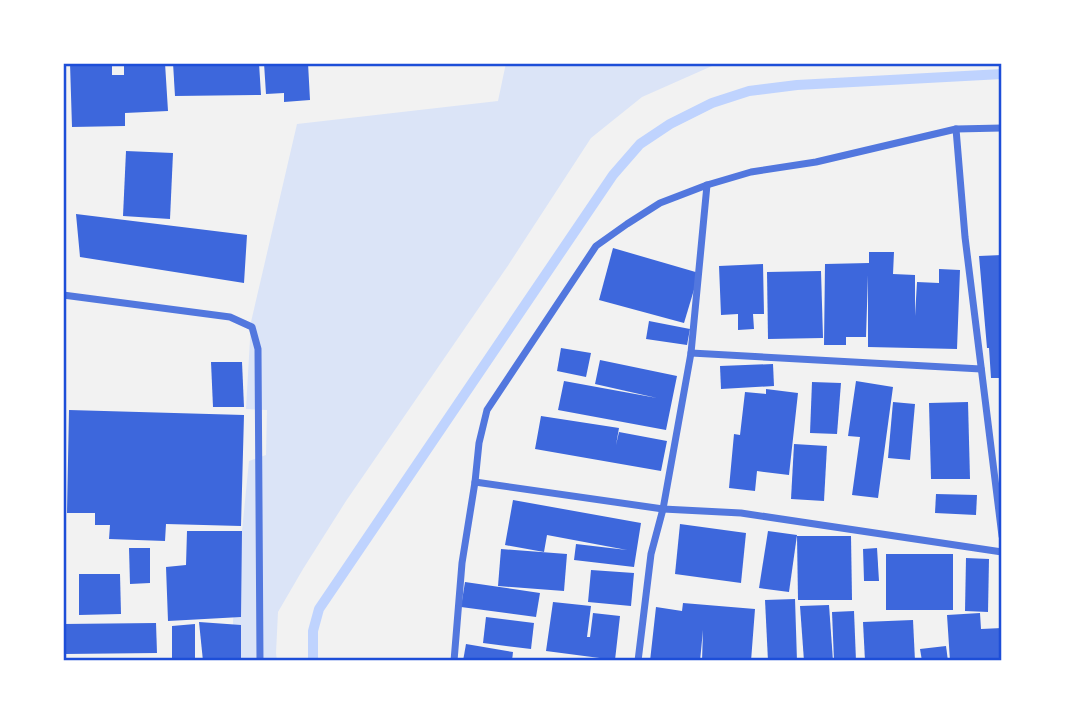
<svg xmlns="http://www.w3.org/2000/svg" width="1065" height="724" viewBox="0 0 1065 724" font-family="'DejaVu Sans',sans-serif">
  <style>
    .green { fill: #dbe4f7 }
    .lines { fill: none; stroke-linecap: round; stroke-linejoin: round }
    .stream { stroke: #bfd3fe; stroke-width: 10 }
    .building { fill: #3d67dc }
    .minor { stroke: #5277de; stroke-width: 7 }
    .neatline { fill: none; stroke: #1d4ed8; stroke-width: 2.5 }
  </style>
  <rect width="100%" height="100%" fill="#f2f2f2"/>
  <path class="green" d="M506 63H726L712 66 642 97 591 138 507 267 346 501 303 569 278 612 276 653 277 661H235L233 621 249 461 266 455 267 410 246 409 251 322 297 124 498 101Z"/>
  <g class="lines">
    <path class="stream" d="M313 661V631L319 609 613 175 640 144 670 124 712 103 749 91 797 85 1002 74"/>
  </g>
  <g class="building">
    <path d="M70 63H112V75H124V63H165L168 111 125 113V126L72 127Z"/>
    <path d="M173 63H259L261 95 175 96Z"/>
    <path d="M264 63H308L310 100 284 102V93L266 94Z"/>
    <path d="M126 151 173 153 170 219 123 216Z"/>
    <path d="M76 214 247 235 244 283 80 257Z"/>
    <path d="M613 248 699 273 684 323 599 300Z"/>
    <path d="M869 252H894L893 274 915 275V316L917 282 939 283V269L960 270 957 349 868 347V275L866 337H846V345H824L825 264 869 263Z"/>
    <path d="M1002 255V378H991L989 348H987L979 256Z"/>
    <path d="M763 264 764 314H753L754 329 738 330V314L721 315 719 266Z"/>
    <path d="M821 271 823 338 768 339 767 272Z"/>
    <path d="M649 321 690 329 687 345 646 339Z"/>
    <path d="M561 348 591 353 586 377 557 371Z"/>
    <path d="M600 360 677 376 666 430 558 410 564 381 657 398 595 384Z"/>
    <path d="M211 362H242L244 407H213Z"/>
    <path d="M773 364 774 386 721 389 720 366Z"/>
    <path d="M856 381 893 387 878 498 852 495 860 437 848 436Z"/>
    <path d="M812 382 841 383 837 434 810 433Z"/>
    <path d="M766 389 798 393 789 475 757 471 755 491 729 488 734 434 740 435 745 392 766 394Z"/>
    <path d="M893 402 915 404 910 460 888 458Z"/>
    <path d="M968 402 970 479H931L929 403Z"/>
    <path d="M69 410 244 415 241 526 166 524 165 541 109 539 110 525H95V513H67Z"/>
    <path d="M541 416 619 428 616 445 619 432 667 441 661 471 535 449Z"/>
    <path d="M794 444 827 446 824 501 791 499Z"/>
    <path d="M936 494 977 495 976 515 935 513Z"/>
    <path d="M513 500 641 523 634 567 574 560 576 544 627 550 547 535 544 552 505 545Z"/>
    <path d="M680 524 746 533 741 583 675 574Z"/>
    <path d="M187 531H242L241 617 168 621 166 567 186 565Z"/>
    <path d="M768 531 797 535 789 592 759 588Z"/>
    <path d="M797 536H851L852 600H798Z"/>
    <path d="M129 548H150V583L130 584Z"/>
    <path d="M877 548 879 581H864L863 549Z"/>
    <path d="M501 549 567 554 564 591 498 586Z"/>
    <rect x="886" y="554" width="67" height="56"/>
    <path d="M966 558 989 559 988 612 965 611Z"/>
    <path d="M591 570 634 573 631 606 588 602Z"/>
    <path d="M79 574H120L121 614 79 615Z"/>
    <path d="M465 582 540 593 536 617 461 607Z"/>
    <path d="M795 599 797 661H768L765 600Z"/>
    <path d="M553 602 591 606 587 637H590L593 613 620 616 615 660 546 651Z"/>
    <path d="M683 603 755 609 751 661H702L703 630 700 661H650L656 607 682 611Z"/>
    <path d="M829 605 833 661H804L800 606Z"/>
    <path d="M854 611 856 661H834L832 612Z"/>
    <path d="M980 613 981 629 1002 628V661H950L947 615Z"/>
    <path d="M486 617 534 623 531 649 483 643Z"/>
    <path d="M913 620 915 661H865L863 622Z"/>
    <path d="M199 622 241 625V661H203Z"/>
    <path d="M156 623 157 653 65 654 63 624Z"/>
    <path d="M195 624V660L172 661V626Z"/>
    <path d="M466 644 513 652 512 661H463Z"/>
    <path d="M946 646 948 661H922L920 649Z"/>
  </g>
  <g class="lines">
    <g class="minor">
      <path d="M956 129 965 237 1002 536"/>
      <path d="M63 295 230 317 252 327 258 349 260 661"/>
      <path d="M691 353 981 369"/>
      <path d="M475 482 663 509 741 513 1002 552"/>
      <path d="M454 661 462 563 475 482 479 443 487 410 596 246 627 224 660 203 707 185 751 172 816 162 956 129 1002 128"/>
      <path d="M638 661 651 554 663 509 691 353 707 185"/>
    </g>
  </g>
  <rect width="1065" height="724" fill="none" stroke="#ffffff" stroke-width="130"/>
  <rect x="65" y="65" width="935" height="594" class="neatline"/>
</svg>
